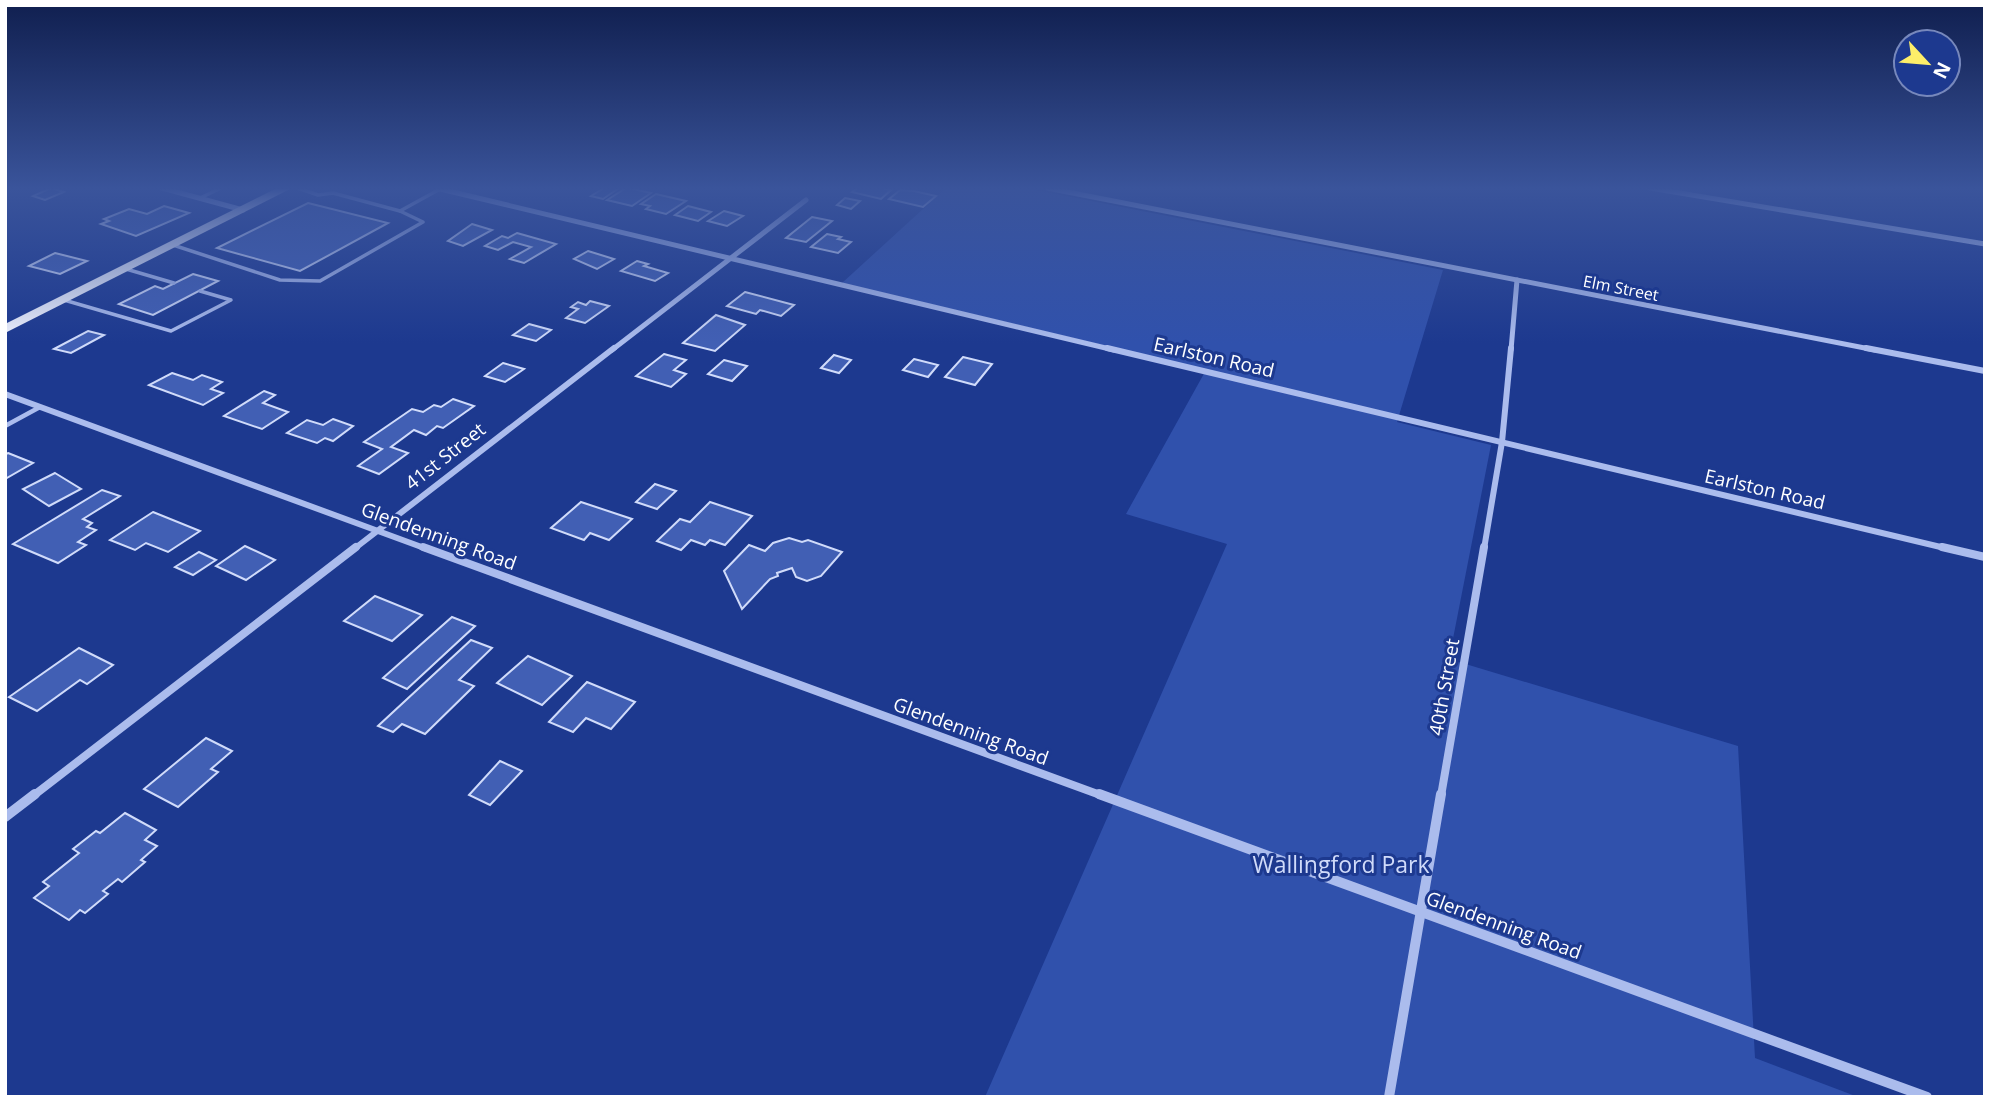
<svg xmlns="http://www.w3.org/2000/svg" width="1990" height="1102" viewBox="0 0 1990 1102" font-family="'Open Sans',sans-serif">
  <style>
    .green { fill: #3051ac }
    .building { fill: #415fb4; stroke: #d0dbfa; stroke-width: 2 }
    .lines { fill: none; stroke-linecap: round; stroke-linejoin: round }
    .lane-far1 { stroke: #abbced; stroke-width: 3.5 }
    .lane { stroke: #abbced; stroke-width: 4.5 }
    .street-far3 { stroke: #abbced; stroke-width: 5 }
    .street-far2 { stroke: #abbced; stroke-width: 6 }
    .street-far1 { stroke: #abbced; stroke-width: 8 }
    .street { stroke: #abbced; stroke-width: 10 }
    .primary { fill: #f1f4ff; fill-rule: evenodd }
    .labels { text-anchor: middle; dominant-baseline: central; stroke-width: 6; stroke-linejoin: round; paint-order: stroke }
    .far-street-label { font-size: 16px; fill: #fff; stroke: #1d398f }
    .street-label { font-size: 19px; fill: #fff; stroke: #1d398f }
    .near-park-label { font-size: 23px; fill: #d0dbfa; stroke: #1d398f }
  </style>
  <rect width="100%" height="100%" fill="#1d398f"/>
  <path class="green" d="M946 188H1025L1443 270 1397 422 1491 445 1449 659 1738 746 1755 1058 1858 1097H985L1227 544 1126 514 1206 370 842 283Z"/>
  <g class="building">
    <path d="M51 188 64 192 45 200 33 196Z"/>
    <path d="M604 188H619L603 199 591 196Z"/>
    <path d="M626 188H629L651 193 632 206 607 200Z"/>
    <path d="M857 188H881L891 190 881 199 852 192Z"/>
    <path d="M900 190 914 191 936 196 923 207 889 199Z"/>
    <path d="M656 194 686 201 666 214 646 209 650 206 641 204Z"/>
    <path d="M845 198 860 201 851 209 837 205Z"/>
    <path d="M308 203 388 223 300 271 217 248Z"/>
    <path d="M164 206 189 213 136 236 101 224 109 221 104 219 129 209 147 214Z"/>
    <path d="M688 206 711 212 698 221 675 215Z"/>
    <path d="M724 211 743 216 727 226 708 221Z"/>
    <path d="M812 217 832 221 806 242 786 238Z"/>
    <path d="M472 224 492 230 463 246 448 241Z"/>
    <path d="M517 233 556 244 524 263 510 259 531 247 513 242 498 250 485 246 502 236 508 238Z"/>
    <path d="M827 234 841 237 838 239 851 242 838 253 811 247Z"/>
    <path d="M588 251 614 259 597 269 574 259Z"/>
    <path d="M55 253 87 261 60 274 29 266Z"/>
    <path d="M637 261 648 264 644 266 668 273 655 281 621 271Z"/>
    <path d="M193 274 218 281 153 315 119 304 155 286 163 289Z"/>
    <path d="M745 292 794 305 781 316 760 310 756 314 727 306Z"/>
    <path d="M590 301 609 306 585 323 566 318 578 309 571 307 578 302 586 305Z"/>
    <path d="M716 315 745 325 715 351 683 343Z"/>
    <path d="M529 324 551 330 536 341 513 335Z"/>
    <path d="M88 331 104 335 71 353 54 349Z"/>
    <path d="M664 354 686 360 674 370 686 374 671 387 636 376Z"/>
    <path d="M834 355 851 360 839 373 821 368Z"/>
    <path d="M963 357 992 364 975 385 945 377Z"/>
    <path d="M914 359 938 365 928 377 903 370Z"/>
    <path d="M724 360 747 366 732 381 708 374Z"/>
    <path d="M503 363 524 369 505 382 485 376Z"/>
    <path d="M172 373 193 380 202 375 222 382 211 389 223 393 203 405 149 385Z"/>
    <path d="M264 391 275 395 263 403 288 412 262 429 224 416Z"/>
    <path d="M453 399 474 406 443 428 437 426 426 435 414 430 391 447 408 453 379 474 358 466 382 449 364 442 412 409 423 412 434 405 441 407Z"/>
    <path d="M333 419 353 426 333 441 325 438 317 443 287 433 307 420 323 425Z"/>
    <path d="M8 453 33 463 5 479V455Z"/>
    <path d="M55 473 81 489 49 506 23 489Z"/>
    <path d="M655 484 676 491 657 509 636 502Z"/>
    <path d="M102 490 120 496 83 519 92 523 87 527 96 530 78 542 86 545 58 563 13 544Z"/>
    <path d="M581 502 632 519 609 540 590 533 584 540 551 528Z"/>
    <path d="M710 502 752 516 725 545 710 540 705 545 691 540 681 550 657 541 680 519 690 522Z"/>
    <path d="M153 512 200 531 168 552 146 543 135 550 110 540Z"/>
    <path d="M789 538 802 542 808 540 842 552 821 576 807 581 796 577 792 568 777 573 778 576 770 579 742 609 724 571 749 545 765 551 773 543Z"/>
    <path d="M245 546 275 560 246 580 216 566Z"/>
    <path d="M199 552 216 560 193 575 175 567Z"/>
    <path d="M375 596 422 615 392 641 344 621Z"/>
    <path d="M452 617 475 626 407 689 383 678Z"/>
    <path d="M471 640 492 648 459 680 474 686 425 734 402 724 393 732 378 726Z"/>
    <path d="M79 648 113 665 87 684 80 680 37 711 9 697Z"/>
    <path d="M528 656 572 676 542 705 497 683Z"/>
    <path d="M587 682 635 702 611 729 586 718 573 732 549 722Z"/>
    <path d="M206 738 232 751 211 769 218 772 178 807 144 789Z"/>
    <path d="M500 761 522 771 490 805 469 795Z"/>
    <path d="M125 813 156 830 145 840 157 846 141 860 145 862 122 882 118 879 103 891 108 894 85 913 80 910 69 920 34 898 49 886 43 882 79 853 73 849 96 831 100 833Z"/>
  </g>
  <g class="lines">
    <g class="lane-far1">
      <path d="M298 188 318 195 333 193 400 211 440 189"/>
      <path d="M200 198 221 188"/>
      <path d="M173 245 280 280 320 281 423 222 400 211"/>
      <path d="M126 269 174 283"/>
      <path d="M64 300 171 331 231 300 200 291"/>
    </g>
    <path class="lane" d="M5 426 40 407"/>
    <g class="street-far3">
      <path d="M162 188 243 210"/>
      <path d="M436 188 1114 350"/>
      <path d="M1047 188 1875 350"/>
      <path d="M1650 188 1985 244"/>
      <path d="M612 350 806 200"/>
      <path d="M1511 350 1517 280"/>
    </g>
    <g class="street-far2">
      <path d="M1107 348 1949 549"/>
      <path d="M1866 348 1985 371"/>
      <path d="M5 394 427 549"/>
      <path d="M354 549 614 348"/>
      <path d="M1484 549 1502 442 1511 348"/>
    </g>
    <g class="street-far1">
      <path d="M423 547 1103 796"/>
      <path d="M1942 547 1985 557"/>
      <path d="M33 796 356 547"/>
      <path d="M1441 796 1484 547"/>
    </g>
    <g class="street">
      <path d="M1099 794 1927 1097"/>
      <path d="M5 817 35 794"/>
      <path d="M1389 1097 1441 794"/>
    </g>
    <path class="primary" d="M277 188H292L5 333V324Z"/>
  </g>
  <linearGradient id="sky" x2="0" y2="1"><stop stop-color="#101f4f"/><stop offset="0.55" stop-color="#3a549b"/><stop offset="1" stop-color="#3a549b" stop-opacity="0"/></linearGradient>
  <rect width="1990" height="343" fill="url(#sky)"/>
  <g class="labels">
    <g class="far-street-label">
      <text transform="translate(1621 288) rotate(11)">Elm Street</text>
    </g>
    <g class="street-label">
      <text transform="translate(1214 357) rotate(13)">Earlston Road</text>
      <text transform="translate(445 456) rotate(-38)">41st Street</text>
      <text transform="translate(1765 489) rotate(13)">Earlston Road</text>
      <text transform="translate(439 536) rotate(20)">Glendenning Road</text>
      <text transform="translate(1444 687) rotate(-80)">40th Street</text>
      <text transform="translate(971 731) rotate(20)">Glendenning Road</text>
      <text transform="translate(1504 925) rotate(20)">Glendenning Road</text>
    </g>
    <g class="near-park-label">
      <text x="1341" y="864">Wallingford Park</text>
    </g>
  </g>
  <rect width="1990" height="1102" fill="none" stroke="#ffffff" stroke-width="14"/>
  <g transform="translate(1927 63) rotate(116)"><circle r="33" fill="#1d398f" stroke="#7788bc" stroke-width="2"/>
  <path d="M0-5L12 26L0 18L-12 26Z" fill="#fdee69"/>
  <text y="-10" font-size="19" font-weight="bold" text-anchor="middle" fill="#ffffff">N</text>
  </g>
</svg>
